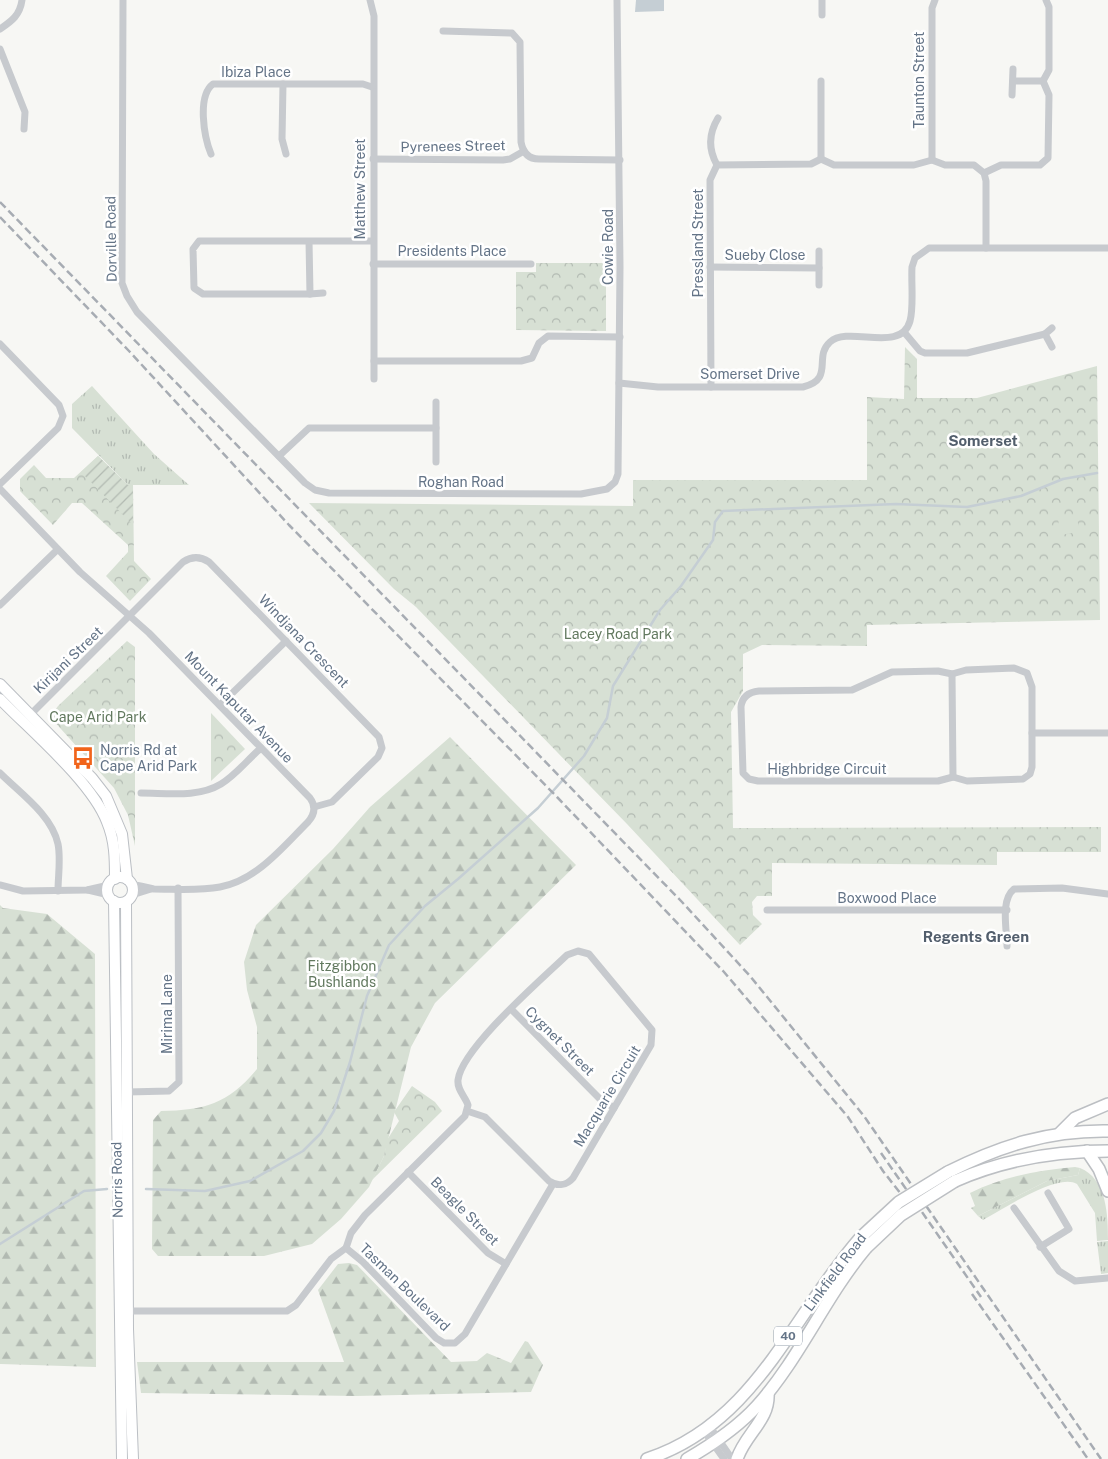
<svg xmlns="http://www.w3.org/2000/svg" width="1108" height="1459" viewBox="0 0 1108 1459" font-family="'Public Sans',sans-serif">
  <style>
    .grass { fill: url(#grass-tufts) }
    .forest { fill: url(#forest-firs) }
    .park { fill: url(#park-crowns) }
    .garden { fill: url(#garden-furrows) }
    .pitch { fill: #d7e0d4 }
    .water { fill: #c5ced4 }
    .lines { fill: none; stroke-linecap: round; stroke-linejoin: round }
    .stream { stroke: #c5ced4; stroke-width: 2.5 }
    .secondary-casing { stroke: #bbbfc4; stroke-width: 12 }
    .primary-casing { stroke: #bcbfc3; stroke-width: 14 }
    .minor { stroke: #c7cace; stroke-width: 7 }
    .secondary { stroke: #fff; stroke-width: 10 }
    .primary { stroke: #fff; stroke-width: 11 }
    .rail { stroke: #a7acb3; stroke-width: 2.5; stroke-dasharray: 8 4; stroke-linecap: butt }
    .primary-bridge-casing { stroke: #bcbfc3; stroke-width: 14; stroke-linecap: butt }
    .primary-bridge { stroke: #fff; stroke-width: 11 }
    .labels { text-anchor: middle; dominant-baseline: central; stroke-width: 5; stroke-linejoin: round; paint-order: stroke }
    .shield { fill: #fff; stroke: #929eab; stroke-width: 1 }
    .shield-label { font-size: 12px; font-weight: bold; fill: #647487 }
    .street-label { font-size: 14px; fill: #647487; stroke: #fff }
    .park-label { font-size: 14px; fill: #62795f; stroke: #fff }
    .poi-label { font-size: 14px; fill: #647487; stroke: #fff; text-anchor: start }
    .neighbourhood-label { font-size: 15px; font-weight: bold; fill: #525e6c; stroke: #fff }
  </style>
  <defs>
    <pattern id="grass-tufts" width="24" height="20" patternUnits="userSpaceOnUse" patternTransform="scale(1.25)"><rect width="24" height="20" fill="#d7e0d4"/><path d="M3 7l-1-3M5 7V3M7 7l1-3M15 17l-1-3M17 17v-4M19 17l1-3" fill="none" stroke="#b2bab2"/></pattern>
    <pattern id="forest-firs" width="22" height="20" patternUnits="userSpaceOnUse" patternTransform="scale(1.25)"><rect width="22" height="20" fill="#d7e0d4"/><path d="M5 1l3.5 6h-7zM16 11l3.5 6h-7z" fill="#b2bab2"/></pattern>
    <pattern id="park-crowns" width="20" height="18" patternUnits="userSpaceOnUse" patternTransform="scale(1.25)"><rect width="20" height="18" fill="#d7e0d4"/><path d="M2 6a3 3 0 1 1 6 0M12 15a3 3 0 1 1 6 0" fill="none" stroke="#b2bab2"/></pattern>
    <pattern id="garden-furrows" width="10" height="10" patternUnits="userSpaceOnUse" patternTransform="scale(1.25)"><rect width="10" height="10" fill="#d7e0d4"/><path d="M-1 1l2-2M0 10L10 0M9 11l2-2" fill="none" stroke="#b2bab2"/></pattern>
  </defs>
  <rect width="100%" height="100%" fill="#f7f7f4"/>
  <g class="grass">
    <path d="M92 386 154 454 189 485H128L72 428V404Z"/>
    <path d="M1080 1168C1107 1179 1108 1215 1108 1240L1097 1241 1095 1213 1077 1184C1058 1172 1002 1210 983 1220L978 1216 1047 1181 1078 1175Z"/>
    <path d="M1108 1241V1273L1101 1274 1097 1242Z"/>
  </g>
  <g class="forest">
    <path d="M450 737 576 865 435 1003 411 1047 384 1156 369 1187 341 1219 312 1244 264 1256H158L152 1249 153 1120 161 1111C205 1110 228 1104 257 1069V1027L247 990 244 962 256 925 333 849 370 807Z"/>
    <path d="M0 905 3 908 47 914 95 954 96 1367 0 1364Z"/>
    <path d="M1075 1167 1080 1168 1078 1175 1047 1181 978 1216 971 1208 975 1206 970 1193C1003 1177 1038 1170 1075 1167Z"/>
    <path d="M349 1263 357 1265 451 1362 477 1361 487 1353 511 1363 525 1341 528 1342 543 1365 531 1392 356 1396 141 1393 137 1362H344L318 1290 338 1264Z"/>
  </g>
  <g class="park">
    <path d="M536 263H606V331L516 330V272H536Z"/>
    <path d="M905 347 917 359V398H977L1097 366 1100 620 867 625V646L762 645 743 654V691L731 712 733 828 1101 827V852H997V865L772 863V896H757L752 902 753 915 762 924 740 945 627 824 416 607 394 589 309 503 633 506V480H867V397L904 399Z"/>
    <path d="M98 456 128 485H133L134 561 151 579 130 601 106 576 128 552V545L82 503H72L53 525 20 491V479L34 465 46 478H74Z"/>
    <path d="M127 641 135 647V846L128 815 114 788 52 719 53 713 58 706Z"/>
    <path d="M211 713 245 749 211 781Z"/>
    <path d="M412 1086 435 1102 442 1111 372 1180 384 1156 387 1140 399 1121 394 1112Z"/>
  </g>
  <path class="garden" d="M98 456 128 485H133V525L81 472Z"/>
  <path class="pitch" d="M1077 515 1079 532 1060 535 1058 517Z"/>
  <path class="water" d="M636 0H664V11L635 12Z"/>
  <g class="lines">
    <g class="stream">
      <path d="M146 1189 205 1191 250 1181 303 1151 321 1133 334 1111 350 1062 367 996 389 945 425 906 458 879 538 808 584 756 607 718 613 686 660 610 681 586 713 540 715 522 723 511 896 504 967 507 1021 496 1063 479 1097 473"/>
      <path d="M0 1244 84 1191 107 1189"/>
    </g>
    <defs>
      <g id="secondary">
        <path d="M0 684 92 778 106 796 122 834 127 879"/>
        <path d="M0 699C31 731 92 782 107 822 115 841 115 859 115 879"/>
        <circle cx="120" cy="890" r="13"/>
        <path d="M114 901 122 1459"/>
        <path d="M126 902 128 1329 133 1459"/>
      </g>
      <g id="primary">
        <path d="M1060 1133 1075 1118 1108 1104"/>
        <path d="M1087 1151 1099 1169 1108 1191"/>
        <path d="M948 1172C1000 1146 1049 1130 1108 1131"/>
        <path d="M955 1181C1005 1159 1054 1151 1108 1151"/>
        <path d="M647 1459C755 1424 791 1317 860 1238"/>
        <path d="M687 1459C713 1444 737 1428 757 1406 800 1358 825 1297 866 1248"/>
        <path d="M737 1459C745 1434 770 1420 768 1393"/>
      </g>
    </defs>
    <use href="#secondary" class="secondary-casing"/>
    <use href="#primary" class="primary-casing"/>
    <g class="minor">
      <path d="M123 0 122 283 127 296 137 312 305 483 315 490 329 493 581 494 607 489 615 482 618 474 620 267 617 0"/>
      <path d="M370 0 374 16V379"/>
      <path d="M822 15V0"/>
      <path d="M0 29C12 21 20 15 22 0"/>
      <path d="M443 31 512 33 520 42 521 142C523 153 529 159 539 159L620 160"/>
      <path d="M0 49 25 112 24 129"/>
      <path d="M1013 81H1043"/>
      <path d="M283 84 282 139 286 154"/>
      <path d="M1012 95 1013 69"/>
      <path d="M211 154C204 137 197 96 213 84H363L372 87"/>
      <path d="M373 159 503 160 510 159 524 151"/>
      <path d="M821 159V81"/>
      <path d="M932 160V8L935 0"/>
      <path d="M717 165C708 149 709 133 718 118"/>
      <path d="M984 173 1001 165H1040L1048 158 1049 95 1043 81 1049 70V7L1046 0"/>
      <path d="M309 241 310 294H203L194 288 193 249 199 241H373"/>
      <path d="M373 264H531"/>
      <path d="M710 267 819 268"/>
      <path d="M819 285V251"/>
      <path d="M310 294 323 293"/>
      <path d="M1052 328 1045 334 1052 347"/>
      <path d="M904 332 920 351 925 353H967L1045 334"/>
      <path d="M0 344 59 405 63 416 58 428 0 484"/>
      <path d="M374 361H521L532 358 539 343 548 336 620 337"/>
      <path d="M619 383 658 387H803C835 379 813 357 830 342 849 325 901 354 910 321 914 307 911 282 912 267L915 258 929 248H1108"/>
      <path d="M711 387 710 180 717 165 811 164 821 159 834 165H914L932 160 945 165H974L984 173 986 181V248"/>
      <path d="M279 456 309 428H436"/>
      <path d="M436 462V402"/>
      <path d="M0 489 80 572 149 633 310 798C316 806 315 814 308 822 283 847 257 880 220 887 199 891 175 889 154 889 147 888 140 885 132 885"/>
      <path d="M0 605 57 550"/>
      <path d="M1014 668 1027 673 1032 687V767L1030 774 1023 779 967 781 953 777 938 781H758L749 779 743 773 741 707C742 697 749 692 759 691L852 690 892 672 938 671 952 674 966 670Z"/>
      <path d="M952 674 953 777"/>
      <path d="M220 705 286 641"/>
      <path d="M28 717 183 562C192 556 200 556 209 562L379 737 382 748 378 757 332 802 314 807"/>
      <path d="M1032 733H1108"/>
      <path d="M0 773C20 793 52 815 58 844 61 859 58 876 58 891"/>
      <path d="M141 793C167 793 198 798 221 784 236 775 248 759 261 748"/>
      <path d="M0 885 23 891 87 890 109 885"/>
      <path d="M88 890 109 895"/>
      <path d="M132 895 151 889"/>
      <path d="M767 910H1007"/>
      <path d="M1007 946C1007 930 1000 900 1014 889L1062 888 1108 894"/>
      <path d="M511 1009 599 1098 614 1108"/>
      <path d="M127 1092 169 1091 179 1082 178 888"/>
      <path d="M408 1172 488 1253 506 1264"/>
      <path d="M1014 1208 1059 1271 1075 1281 1108 1278"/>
      <path d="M1040 1247 1069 1229 1048 1193"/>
      <path d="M346 1248 351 1233 365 1215 465 1116 468 1105C465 1096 457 1090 458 1080 462 1048 542 979 567 955L578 951 589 954 652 1030 651 1045 573 1178C567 1185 558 1187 549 1181L485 1117 467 1111"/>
      <path d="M124 1311H287L296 1305 331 1259 346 1248 363 1262 436 1338 444 1343H455L465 1334 553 1184"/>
      <path d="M710 1427 732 1459"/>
      <path d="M704 1431 724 1459"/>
    </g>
    <use href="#secondary" class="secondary"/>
    <use href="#primary" class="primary"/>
    <g class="rail">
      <path d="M0 202 682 902 750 976 864 1116 1101 1459"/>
      <path d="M0 217 129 351 289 525 557 797 724 972 848 1117 883 1171 904 1198"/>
      <path d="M881 1153 981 1297"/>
      <path d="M972 1294 1088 1459"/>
    </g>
    <defs>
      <g id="primary-bridge">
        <path d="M860 1238 899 1202 948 1172"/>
        <path d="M866 1248 901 1215 955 1181"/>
      </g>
    </defs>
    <use href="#primary-bridge" class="primary-bridge-casing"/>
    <use href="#primary-bridge" class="primary-bridge"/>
  </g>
  <defs>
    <symbol id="bus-bare" viewBox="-9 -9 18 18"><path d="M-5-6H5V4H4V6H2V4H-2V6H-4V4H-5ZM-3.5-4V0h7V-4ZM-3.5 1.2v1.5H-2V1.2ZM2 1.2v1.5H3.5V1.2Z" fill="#f1641a" stroke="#fff" stroke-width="2.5" paint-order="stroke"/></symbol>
  </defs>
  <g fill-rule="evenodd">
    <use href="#bus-bare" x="67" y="742" width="32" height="32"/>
  </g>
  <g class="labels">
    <rect class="shield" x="774" y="1326.5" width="28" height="19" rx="4"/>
    <g class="shield-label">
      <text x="788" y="1336">40</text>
    </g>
    <g class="street-label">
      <text x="256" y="72">Ibiza Place</text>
      <text transform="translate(919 80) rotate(-90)">Taunton Street</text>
      <text transform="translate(453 146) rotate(-1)">Pyrenees Street</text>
      <text transform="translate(360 189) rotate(-90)">Matthew Street</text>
      <text transform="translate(111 239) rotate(-91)">Dorville Road</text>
      <text transform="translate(698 243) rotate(-90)">Pressland Street</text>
      <text transform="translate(608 247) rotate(-90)">Cowie Road</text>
      <text x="452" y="251">Presidents Place</text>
      <text x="765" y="255">Sueby Close</text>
      <text x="750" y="374">Somerset Drive</text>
      <text x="461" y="482">Roghan Road</text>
      <text transform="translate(304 641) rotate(46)">Windjana Crescent</text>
      <text transform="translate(68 660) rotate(-44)">Kirijani Street</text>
      <text transform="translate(239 707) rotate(46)">Mount Kaputar Avenue</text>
      <text x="827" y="769">Highbridge Circuit</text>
      <text x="887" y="898">Boxwood Place</text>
      <text transform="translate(167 1014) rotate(-90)">Mirima Lane</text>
      <text transform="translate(560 1041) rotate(45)">Cygnet Street</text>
      <text transform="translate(607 1096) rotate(-59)">Macquarie Circuit</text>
      <text transform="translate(117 1180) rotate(-91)">Norris Road</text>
      <text transform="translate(465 1211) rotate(45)">Beagle Street</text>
      <text transform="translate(835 1272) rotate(-53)">Linkfield Road</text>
      <text transform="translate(405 1287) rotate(44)">Tasman Boulevard</text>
    </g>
    <g class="park-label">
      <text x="618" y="634">Lacey Road Park</text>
      <text x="98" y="717">Cape Arid Park</text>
      <text x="342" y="966">Fitzgibbon<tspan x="342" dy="16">Bushlands</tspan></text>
    </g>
    <g class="poi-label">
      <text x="100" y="750">Norris Rd at<tspan x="100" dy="16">Cape Arid Park</tspan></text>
    </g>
    <g class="neighbourhood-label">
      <text x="983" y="440">Somerset</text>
      <text x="976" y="936">Regents Green</text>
    </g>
  </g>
</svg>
